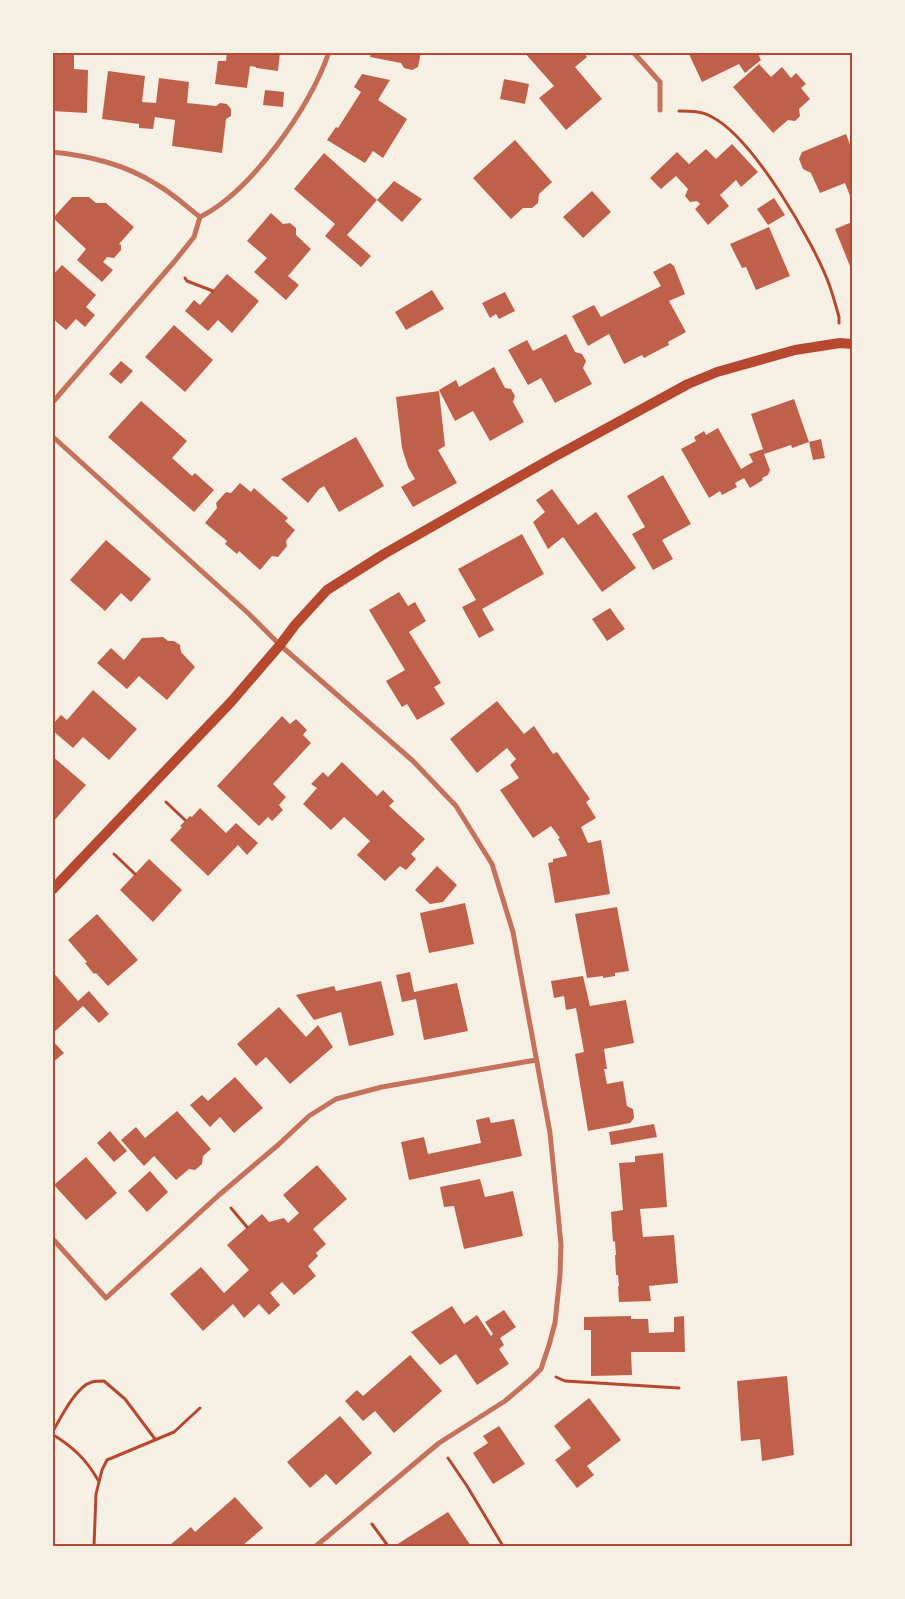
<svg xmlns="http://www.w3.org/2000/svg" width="905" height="1599" viewBox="0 0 905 1599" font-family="Ubuntu,sans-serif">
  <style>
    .building { fill: #bf614a }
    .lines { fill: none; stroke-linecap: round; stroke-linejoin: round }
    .path { stroke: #b5482f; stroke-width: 3 }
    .minor { stroke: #c5725c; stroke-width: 5 }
    .secondary { stroke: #b5482f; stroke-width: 10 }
    .neatline { fill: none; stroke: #b5482f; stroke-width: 2 }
  </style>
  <rect width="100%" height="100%" fill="#f6efe4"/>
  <g class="building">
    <path d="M52 52H74V69L88 70 87 113 52 111Z"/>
    <path d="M227 52H280L278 71 256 68V67L250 66 247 88 215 84 218 61H226Z"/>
    <path d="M371 52H421L418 67 412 70 404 68 401 63 370 57Z"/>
    <path d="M524 52H583L587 57 575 67 602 99 566 130 539 98 554 86Z"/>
    <path d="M688 52H757L761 60 745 73 739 64 702 82Z"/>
    <path d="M759 64 771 77 782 67 791 78 796 73 806 84 801 88 810 99 799 109 800 116 795 121 788 120 773 133 733 87Z"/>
    <path d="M108 71 145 76 142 102 156 103 159 78 189 82 187 103 216 106 220 103 227 104 231 109V116L226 119 222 153 172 146 175 120 155 117 153 129 139 128V124L102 119Z"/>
    <path d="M362 74 390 80 378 100 407 119 383 158 373 151 365 163 327 140 336 127 338 128 361 92 354 87Z"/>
    <path d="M504 79 529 84 525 104 500 99Z"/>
    <path d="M265 90 284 92 283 107 263 105Z"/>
    <path d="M846 134 852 150V201L845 183 820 193 811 173 803 169 799 159 802 152Z"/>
    <path d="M515 140 552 182 539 194 538 203 532 208H523L511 219 473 178Z"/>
    <path d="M732 144 758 172 741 187 736 180 720 195 729 206 708 225 695 209 700 204 697 201 690 202 685 196 688 189 676 176 661 189 650 178 677 152 689 164 706 149 716 159Z"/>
    <path d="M324 153 377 200 347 235 371 256 361 267 325 236 335 224 294 189Z"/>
    <path d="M394 181 422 199 402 222 377 200Z"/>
    <path d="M592 191 611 212 583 238 563 217Z"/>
    <path d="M72 197H89L96 203H106L134 227 119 244 121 245V250L114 258 107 257 103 262 113 270 102 282 77 260 86 249 53 218Z"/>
    <path d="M774 198 785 215 768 225 757 209Z"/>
    <path d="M271 213 283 224 290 223 296 228V235L311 249 288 276 299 285 286 300 254 272 267 258 247 241Z"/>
    <path d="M852 222V271L835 229Z"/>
    <path d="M769 227 790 276 756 290 746 267 742 268 730 244Z"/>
    <path d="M670 263 674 266 685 294 669 301 686 332 668 342 669 345 657 351 644 358 642 355 624 364 609 334 588 346 572 316 594 305 601 317 661 286 653 272Z"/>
    <path d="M62 265 96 295 86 307 95 315 85 327 76 319 66 330 52 318V276Z"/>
    <path d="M227 274 259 301 232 333 218 320 208 331 185 311 194 300 200 305Z"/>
    <path d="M432 290 444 309 406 330 395 312Z"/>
    <path d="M505 292 515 311 499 319 496 314 490 318 482 303Z"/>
    <path d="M174 325 213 360 185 392 145 357Z"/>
    <path d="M566 334 575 352 582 354 586 361 583 368 592 384 555 403 541 378 528 385 508 350 527 340 533 351Z"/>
    <path d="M121 361 133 371 121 384 109 374Z"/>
    <path d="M494 367 505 388 511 389 515 396 513 402 524 422 490 441 473 411 455 421 439 390 456 380 459 387Z"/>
    <path d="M439 391 445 446 438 450 457 483 413 507 401 487 415 479 408 467 402 448 396 397Z"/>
    <path d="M794 399 809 442 792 448 791 445 764 454 770 470 768 475 762 478 763 480 750 488 744 478 735 483 737 487 722 495 720 491 709 498 681 449 696 441 694 437 704 431 706 435 718 428 741 469 753 462 749 454 763 449 751 414Z"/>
    <path d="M141 401 187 441 172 458 192 476 195 473 214 490 194 512 108 437Z"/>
    <path d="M356 437 384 486 339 512 324 486 319 489 308 503 281 479Z"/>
    <path d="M821 439 825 458 813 460 809 442Z"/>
    <path d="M663 475 691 524 662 540 673 559 653 570 632 534 645 527 627 496Z"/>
    <path d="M240 483 251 492 254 488 288 518 285 521 295 530 286 541 287 546 278 557 272 556 260 570 239 551 237 554 225 544 227 541 205 523 217 508 216 503 226 492 231 493Z"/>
    <path d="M552 489 578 525 596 512 636 568 602 592 563 537 548 549 533 522 545 512 536 500Z"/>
    <path d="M522 534 544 574 482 609 494 630 479 638 462 607 476 600 458 569Z"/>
    <path d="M106 540 151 579 131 602 121 593 105 611 70 580Z"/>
    <path d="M399 592 408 606 415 602 426 621 409 632 441 683 434 687 445 704 417 720 407 704 402 707 386 681 405 670 369 610Z"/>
    <path d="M610 608 625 629 607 641 592 619Z"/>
    <path d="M163 637 168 641H174L180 645 181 652 195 667 167 700 139 676 127 689 97 663 111 648 124 660 142 638Z"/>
    <path d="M93 690 137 729 109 760 83 737 73 748 52 730V725L61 715 67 720Z"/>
    <path d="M497 701 524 734 534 726 553 754 557 752 590 799 586 802 596 818 581 827 588 843 601 840 610 894 555 903 548 863 553 862V859L567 856 566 852 558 839 560 838 551 826 533 838 500 790 519 778 510 765 516 759 507 748 477 773 450 739Z"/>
    <path d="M282 716 290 724 296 719 307 730 303 735 311 743 273 784 286 797 279 805 283 810 272 821 268 817 259 826 217 786Z"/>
    <path d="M52 756 86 785 52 823Z"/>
    <path d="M342 762 377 796 383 790 394 801 389 806 425 839 411 854 416 859 406 870 400 866 385 881 357 855 370 841 344 817 331 830 303 804 317 788 311 784 323 772 328 777Z"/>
    <path d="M200 808 226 833 236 823 258 843 247 855 238 845 208 876 170 840 182 827 180 826 190 816 192 817Z"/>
    <path d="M149 859 182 890 153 922 120 890Z"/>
    <path d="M437 866 457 885 443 902 430 904 415 890Z"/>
    <path d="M465 903 474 944 429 953 420 913Z"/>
    <path d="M617 907 629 971 615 973V976L603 978V976L587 978 575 914Z"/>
    <path d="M97 914 138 960 108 986 96 973 94 974 85 963 87 962 68 940Z"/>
    <path d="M52 971 78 1001 89 991 109 1014 99 1023 83 1006 52 1034Z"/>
    <path d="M410 972 414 992 457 983 468 1031 424 1040 416 999 402 1002 396 975Z"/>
    <path d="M583 976 590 1006 626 1000 634 1043 604 1049 607 1069H604L607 1084 623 1081 627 1106 633 1109 634 1118 630 1123 588 1131 575 1054 584 1052 576 1008 566 1010 564 996 554 998 551 981Z"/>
    <path d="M381 981 394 1035 349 1046 341 1012 314 1020 296 995 334 986 336 991Z"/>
    <path d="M279 1007 306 1037 318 1025 333 1047 290 1084 266 1057 256 1066 237 1044Z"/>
    <path d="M52 1040 64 1053 52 1063Z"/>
    <path d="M235 1077 263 1108 234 1133 220 1117 210 1127 190 1105 202 1095 208 1101Z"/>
    <path d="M177 1111 211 1149 203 1156 202 1164 195 1170 189 1169 176 1180 154 1156 144 1166 121 1140 136 1127 145 1138Z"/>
    <path d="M489 1117 491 1123 514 1119 522 1156 409 1180 401 1142 424 1137 428 1154 481 1143 476 1120Z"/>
    <path d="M654 1124 657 1137 611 1145 609 1132Z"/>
    <path d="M110 1131 127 1151 114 1162 97 1143Z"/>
    <path d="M663 1153 667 1207 640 1209 643 1237 674 1235 678 1283 649 1286 651 1301 619 1302 618 1286H619L618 1275H616L615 1255H616L615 1241 613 1242 611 1212 623 1210 619 1163 635 1162V1156Z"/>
    <path d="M86 1157 117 1193 86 1220 54 1185Z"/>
    <path d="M317 1165 347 1199 313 1229 326 1244 316 1253 318 1256 308 1266 316 1276 294 1295 282 1282 270 1293 280 1305 269 1315 259 1304 244 1318 233 1304 203 1331 170 1294 201 1267 224 1293 249 1270 227 1245 262 1214 269 1222 284 1218 288 1223 299 1213 283 1195Z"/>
    <path d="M150 1171 168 1192 147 1212 128 1191Z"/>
    <path d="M480 1179 485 1197 513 1191 523 1236 464 1249 454 1206 444 1207 440 1187Z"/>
    <path d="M452 1306 464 1324 477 1315 491 1336 493 1334 485 1322 504 1310 516 1327 500 1338 504 1345 499 1349 509 1364 477 1385 456 1354 440 1365 411 1332Z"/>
    <path d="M631 1316V1319H648L649 1333 674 1332V1317L684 1316 685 1352H631L632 1375 591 1376V1330H584V1317Z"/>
    <path d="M410 1355 442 1391 394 1433 375 1411 363 1421 345 1401 357 1390 363 1396Z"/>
    <path d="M787 1376 794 1455 762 1461 760 1439 741 1441 737 1381Z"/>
    <path d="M589 1398 621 1440 587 1466 594 1475 577 1488 555 1460 571 1448 554 1426Z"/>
    <path d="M340 1416 372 1453 336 1485 326 1474 310 1488 287 1462Z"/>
    <path d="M499 1426 525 1464 493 1484 473 1453 488 1443 483 1436Z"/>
    <path d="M235 1497 263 1528 242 1546H172L170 1545 191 1527 195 1532Z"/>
    <path d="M448 1512 471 1546H393L396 1545Z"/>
  </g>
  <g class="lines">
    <g class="path">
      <path d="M679 111C690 111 702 111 712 117 753 138 813 241 829 284 833 295 836 306 839 317V323"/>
      <path d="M185 278 187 281 213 291"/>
      <path d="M166 802 185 820"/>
      <path d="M114 854 135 874"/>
      <path d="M231 1208 247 1227"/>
      <path d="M556 1377 565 1381 679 1388"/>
      <path d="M52 1433C60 1419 76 1386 92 1382 96 1381 100 1381 104 1381L125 1399 155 1439"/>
      <path d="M52 1434C73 1447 86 1459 98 1480"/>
      <path d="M448 1458 467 1486 503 1546"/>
      <path d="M372 1524 388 1546"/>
      <path d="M94 1546 96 1494 102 1470 107 1460 174 1432 200 1408"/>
    </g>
    <g class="minor">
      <path d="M633 52 660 82V110"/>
      <path d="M52 152C90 156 124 164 156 184 172 193 186 206 200 217"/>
      <path d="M52 403 174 262 194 237 200 217C252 191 310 107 329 52"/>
      <path d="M52 436 248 613 280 645 413 761 456 806 492 864 513 932 550 1133 558 1213 561 1245 560 1275 555 1323 549 1345 541 1369 531 1379 505 1401 439 1443 316 1546"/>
      <path d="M52 1238 106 1298 219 1195 278 1145 309 1116 336 1099 382 1087 536 1060"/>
    </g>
    <path class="secondary" d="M52 890 231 702 280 645 295 625 327 590 384 554 554 457 688 384 717 372 795 350 840 343 852 344"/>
  </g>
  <rect width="905" height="1599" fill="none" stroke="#f6efe4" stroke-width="108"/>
  <rect x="54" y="54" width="797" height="1491" class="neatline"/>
</svg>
